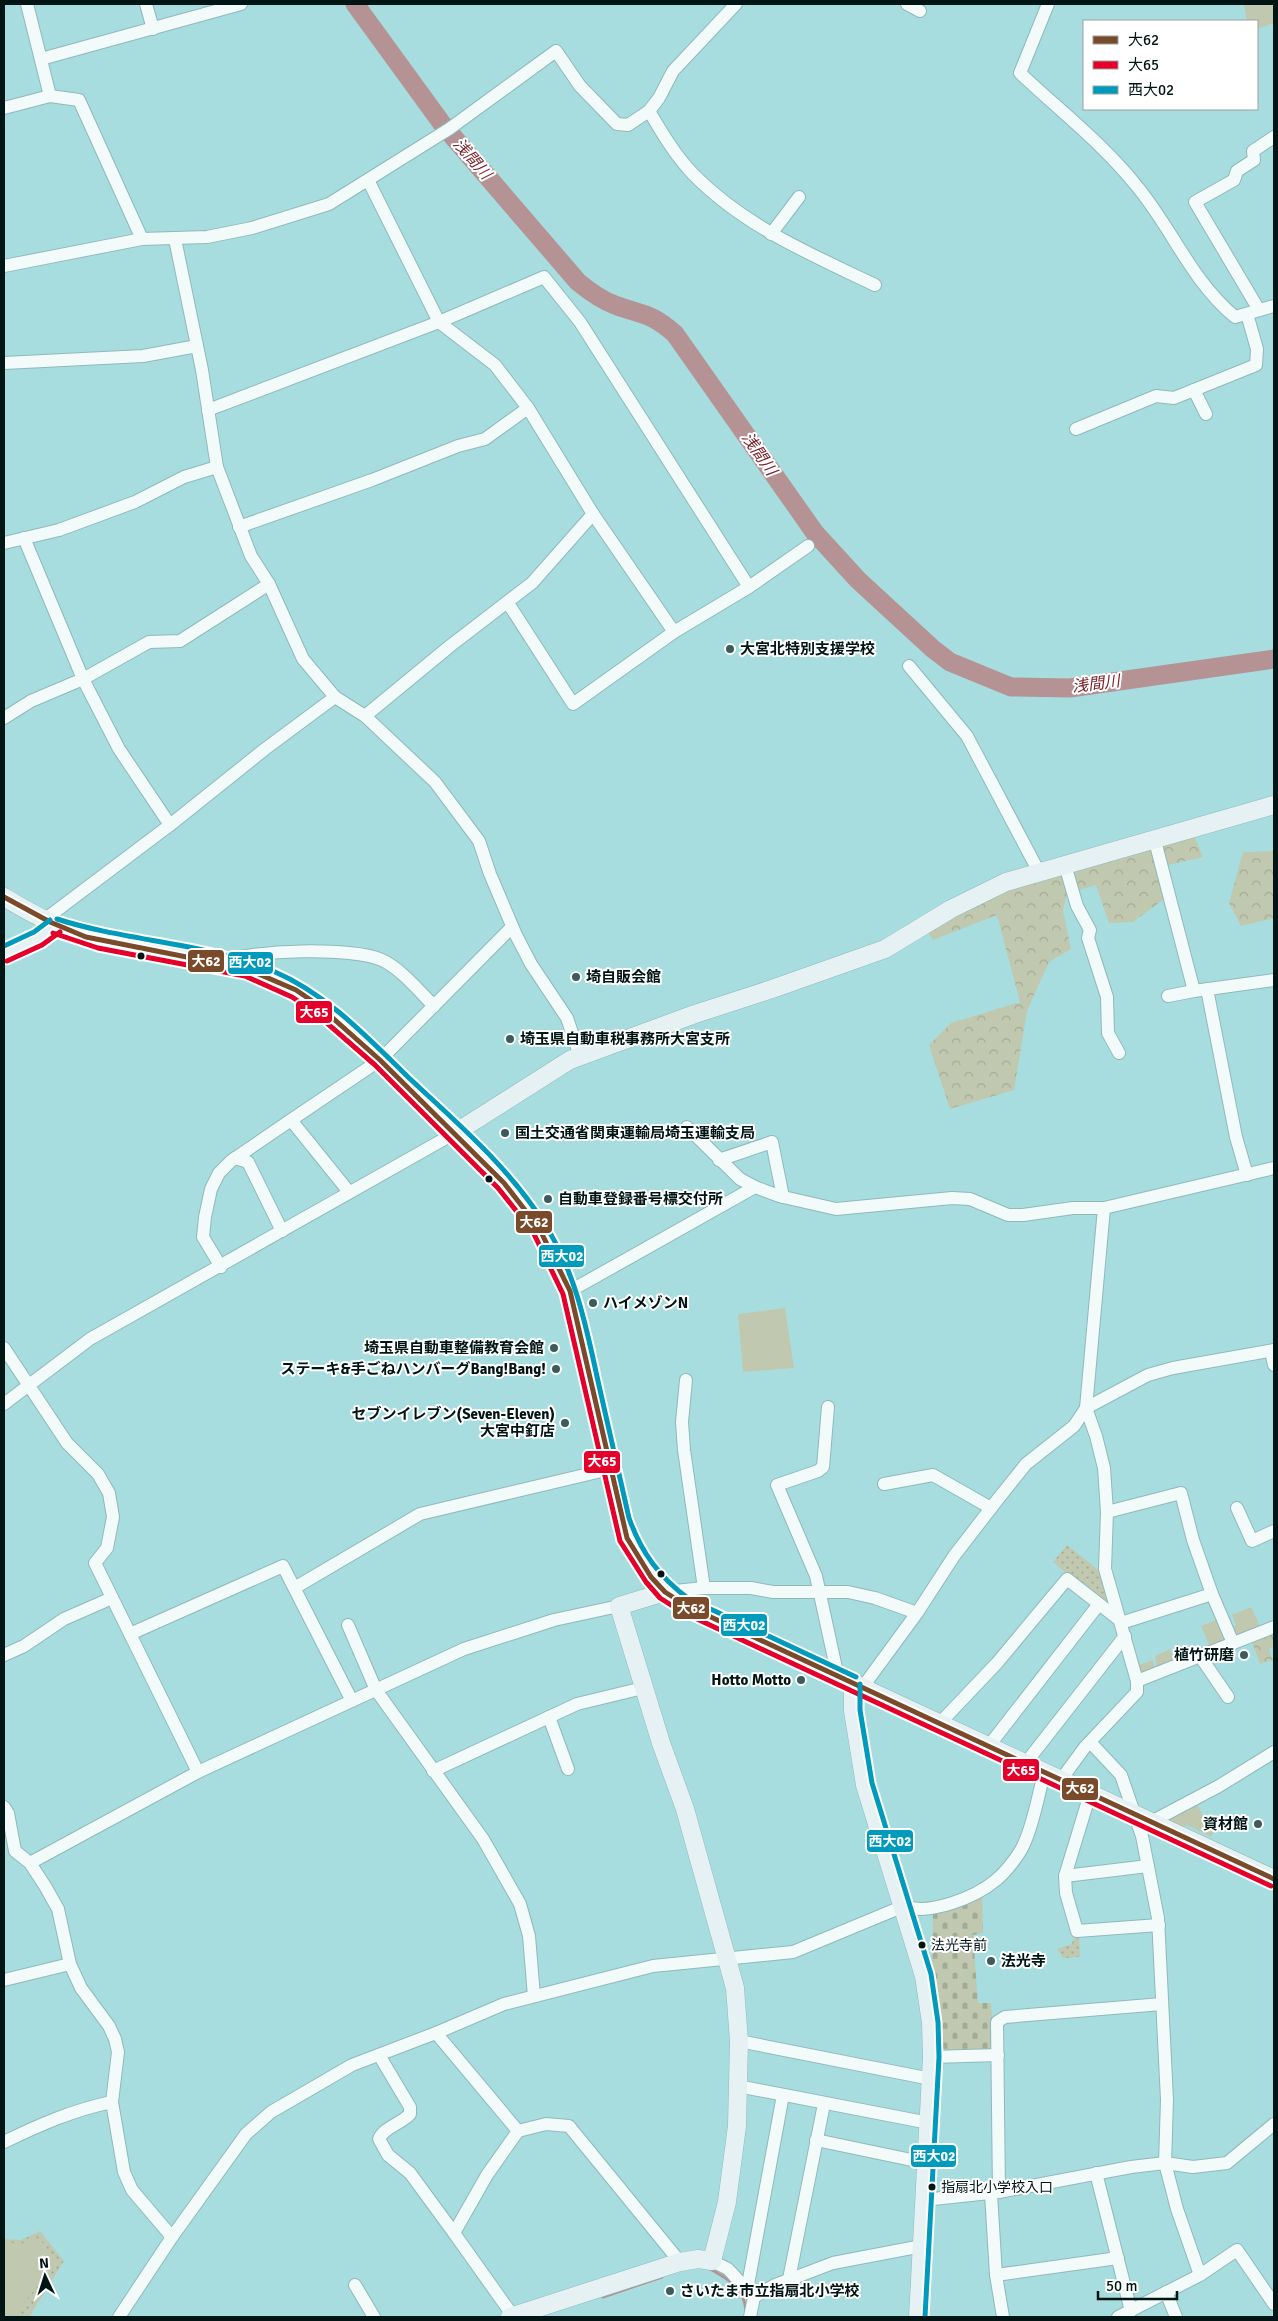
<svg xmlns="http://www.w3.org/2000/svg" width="1278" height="2321" viewBox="0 0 1278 2321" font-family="Signika,'Noto Sans JP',sans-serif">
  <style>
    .forest { fill: url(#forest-crowns) }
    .cemetery { fill: url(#cemetery-stones) }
    .park { fill: url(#park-dots) }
    .garden { fill: #c0c8af }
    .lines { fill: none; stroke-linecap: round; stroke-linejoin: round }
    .stream { stroke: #b59395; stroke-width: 3 }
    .river { stroke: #b59395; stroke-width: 19 }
    .street-casing { stroke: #8fb9bb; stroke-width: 14 }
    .secondary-casing { stroke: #8fb9bb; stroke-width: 19 }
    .street { stroke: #f2fafa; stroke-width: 12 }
    .secondary { stroke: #e5f1f2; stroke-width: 18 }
    .bus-1-casing { stroke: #fff; stroke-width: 9 }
    .bus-2-casing { stroke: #fff; stroke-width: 9 }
    .bus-3-casing { stroke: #fff; stroke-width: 9 }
    .bus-1 { stroke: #7a4b2a; stroke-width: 5 }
    .bus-2 { stroke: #e4002b; stroke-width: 5 }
    .bus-3 { stroke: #009abc; stroke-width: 5 }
    .poi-dot { fill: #3b5b5c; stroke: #fff; stroke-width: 2 }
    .bus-dot { fill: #011515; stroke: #fff; stroke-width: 2 }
    .labels { text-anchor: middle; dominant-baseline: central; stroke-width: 4; stroke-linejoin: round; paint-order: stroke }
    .bus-label { font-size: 14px; fill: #011515; stroke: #fff; text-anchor: start }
    .poi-label { font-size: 15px; font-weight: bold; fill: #011515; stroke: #fff; text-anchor: start }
    .water-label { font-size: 16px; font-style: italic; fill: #7c232d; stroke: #fff }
    .line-badge { stroke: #fff; stroke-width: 2 }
    .badge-label { font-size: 14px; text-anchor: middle; font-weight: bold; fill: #fff }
  </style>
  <defs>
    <pattern id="forest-crowns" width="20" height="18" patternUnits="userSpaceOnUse" patternTransform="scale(1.25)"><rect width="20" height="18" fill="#c0c8af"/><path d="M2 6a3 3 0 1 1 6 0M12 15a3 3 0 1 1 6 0" fill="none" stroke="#a3ab96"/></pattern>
    <pattern id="cemetery-stones" width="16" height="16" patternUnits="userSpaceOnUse" patternTransform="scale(1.25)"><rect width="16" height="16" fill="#c0c8af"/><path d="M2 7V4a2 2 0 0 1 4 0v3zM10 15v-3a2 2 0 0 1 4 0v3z" fill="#a3ab96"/></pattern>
    <pattern id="park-dots" width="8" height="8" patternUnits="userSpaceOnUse" patternTransform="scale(1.25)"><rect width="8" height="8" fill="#c0c8af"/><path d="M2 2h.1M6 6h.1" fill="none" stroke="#a3ab96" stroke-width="1.8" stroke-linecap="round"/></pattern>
  </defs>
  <rect width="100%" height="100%" fill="#a8dddf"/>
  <g class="forest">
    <path d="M1193 833 1203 857 1155 868 1164 899 1133 922 1109 923 1096 885 1067 894 1063 911 1071 949 1049 962 1027 1011 1014 1090 950 1109 929 1045 951 1023 1020 1002 997 915 933 940 927 931 1005 890Z"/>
    <path d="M1274 851V918L1241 926 1229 903 1243 852Z"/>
    <path d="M1274 1627V1646L1269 1649 1273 1660 1260 1664 1250 1637Z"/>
  </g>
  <path class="cemetery" d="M982 1895 983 1933 973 1935 978 2003H991L994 2048 992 2052 940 2051 932 1973 933 1911Z"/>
  <g class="park">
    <path d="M1067 1545 1102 1573 1115 1613 1053 1562Z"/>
    <path d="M1079 1936 1080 1957 1063 1958 1057 1949 1072 1944 1073 1939Z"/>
    <path d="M40 2231 64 2261 29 2317H4V2239L21 2240Z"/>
  </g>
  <g class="garden">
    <path d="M1244 4H1274V23L1257 29V21H1247Z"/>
    <path d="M785 1308 794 1368 743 1372 738 1314Z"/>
    <path d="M1251 1607 1261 1628 1235 1636 1231 1628 1236 1625 1232 1615Z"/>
    <path d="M1221 1618 1229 1641 1209 1645 1201 1626Z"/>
    <path d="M1170 1649 1174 1663 1157 1669 1155 1656Z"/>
    <path d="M1153 1660 1155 1670 1142 1676 1136 1666Z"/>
    <path d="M1195 1801 1213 1834 1211 1837 1187 1825 1179 1828 1168 1822V1816Z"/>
    <path d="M39 2238 57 2261 13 2317H4V2242L21 2244Z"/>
  </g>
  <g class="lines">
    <g class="stream">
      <path d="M708 2268C726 2277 745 2289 746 2311"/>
      <path d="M603 2297 662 2277"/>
    </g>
    <path class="river" d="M355 4 443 125 578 282C589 291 601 300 615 305 644 316 650 312 675 334L815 533 858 580 933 649 950 662 1011 687 1070 688 1274 659"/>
    <defs>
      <g id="street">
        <path d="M27 4 50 96"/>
        <path d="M146 4 153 29"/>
        <path d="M907 4 920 11"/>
        <path d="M1048 4 1020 73C1058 109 1102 143 1135 184 1173 229 1189 278 1235 317L1274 306"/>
        <path d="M41 59 241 4"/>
        <path d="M4 108 50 96 79 100 142 239"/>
        <path d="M649 111C662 133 675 155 693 174 744 226 810 254 875 285"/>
        <path d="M771 234 799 197"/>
        <path d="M175 239 202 370 217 467 251 556 269 584 303 659 335 697 365 716 435 782 479 841 490 874 516 935 531 964 567 1018 580 1056"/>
        <path d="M4 266 142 239 207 237 252 228 329 204 449 129 556 51 580 86 617 124 628 125 649 111 659 98 673 71 736 4"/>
        <path d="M1259 310 1195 202 1234 180 1237 171 1254 160 1253 151 1274 137"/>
        <path d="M4 363 143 356 197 346"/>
        <path d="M1194 390 1206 414"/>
        <path d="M208 410 439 322 544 277 580 322 749 587 674 632 573 704 508 603"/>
        <path d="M1076 429 1156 396 1174 398 1256 365 1257 349 1247 314"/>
        <path d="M593 514 674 632"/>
        <path d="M239 527 372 480 458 446 485 439 528 408"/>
        <path d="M24 538 83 679 119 749 170 825"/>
        <path d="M4 543 59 530 135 502 184 477 217 467"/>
        <path d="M749 587 808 546"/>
        <path d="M909 666 967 736 1039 872"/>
        <path d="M365 716 450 646 532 583 593 514 528 408 495 365 439 322 368 180"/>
        <path d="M4 718 31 701 83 679 149 642 180 641 269 584"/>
        <path d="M1155 841 1194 991 1274 980"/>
        <path d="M1065 865 1077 906 1090 930 1088 938 1107 997 1108 1033 1119 1053"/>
        <path d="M44 920 170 825 265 749 335 697"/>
        <path d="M222 963C250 949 354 947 382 960 400 968 420 992 434 1006"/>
        <path d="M1207 989 1236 1137 1247 1175"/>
        <path d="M1168 996 1194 991"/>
        <path d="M687 1127 740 1179 755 1187"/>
        <path d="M235 1158 248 1162 282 1231"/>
        <path d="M719 1160 772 1142 783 1197"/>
        <path d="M349 1192 291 1120 380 1060 512 927"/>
        <path d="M221 1267 203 1237 205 1217 211 1189 219 1173 231 1161 291 1120"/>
        <path d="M570 1291 755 1187 779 1196 836 1209 952 1198 970 1199 1008 1215H1023L1073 1208H1104L1274 1168"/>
        <path d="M4 1348 67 1443 98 1474 109 1493 113 1517 107 1548 95 1563 198 1772"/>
        <path d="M1271 1351 1274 1365"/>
        <path d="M686 1380 682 1422 684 1450 704 1588"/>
        <path d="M4 1404 90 1339 455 1133"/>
        <path d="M828 1407 823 1467 818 1471 777 1485 816 1576 838 1677"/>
        <path d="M884 1484 933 1475 991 1508"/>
        <path d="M1237 1508 1252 1541 1274 1531"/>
        <path d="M1107 1512 1181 1493 1193 1540 1212 1594 1121 1623"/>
        <path d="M296 1587 420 1514 610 1469"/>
        <path d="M665 1592 704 1588H751L773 1592H848L875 1598 917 1613"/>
        <path d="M1212 1594 1233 1643"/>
        <path d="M348 1625 376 1690 483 1839 520 1904 529 1936 534 1996"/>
        <path d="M130 1634 283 1566 352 1701"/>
        <path d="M4 1655 24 1646 64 1619 112 1598"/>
        <path d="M1200 1656 1228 1697"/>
        <path d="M1137 1681 1274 1627"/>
        <path d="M862 1688 917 1613 954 1556 998 1499 1026 1464 1074 1426 1086 1408 1148 1375 1173 1368 1274 1350"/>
        <path d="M549 1717 568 1769"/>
        <path d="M939 1724 997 1663 1067 1579 1121 1621"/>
        <path d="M1090 1742 1121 1775 1142 1836 1158 1918 1167 2100 1165 2163 1177 2209 1200 2275"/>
        <path d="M988 1747 1099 1604"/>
        <path d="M1025 1764 1125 1636"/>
        <path d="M433 1771 577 1704 643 1688"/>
        <path d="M1060 1781 1085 1747 1137 1692V1681L1105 1569 1107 1512 1104 1468 1096 1436 1086 1408 1104 1208"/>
        <path d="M1090 1794 1065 1876 1066 1893 1077 1931 1159 1925"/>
        <path d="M4 1807 8 1813 15 1851 30 1863 45 1886 58 1909 70 1964 81 1988 109 2026 115 2039 118 2052 112 2102 124 2172 132 2190 172 2237"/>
        <path d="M1151 1822 1219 1786 1274 1752"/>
        <path d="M30 1863 198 1772 464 1649 554 1620 619 1606"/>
        <path d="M1065 1876 1148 1866"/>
        <path d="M4 1980 70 1964"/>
        <path d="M436 2033 518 2131 487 2175 454 2233 513 2316"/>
        <path d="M739 2041 931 2079"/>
        <path d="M379 2055 410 2107V2114C401 2124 384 2127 379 2139L388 2155 410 2173 454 2233"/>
        <path d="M932 2057 998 2055"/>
        <path d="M738 2086 929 2123"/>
        <path d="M518 2131 546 2124 569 2126 680 2262"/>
        <path d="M816 2140 926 2163"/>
        <path d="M4 2142C39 2125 73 2110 112 2102"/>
        <path d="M1096 2173 1131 2311"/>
        <path d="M999 2192 997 2022 1005 2017 1162 2004"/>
        <path d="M991 2194 996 2275 1003 2317"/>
        <path d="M924 2200 999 2192 1131 2167 1165 2163 1193 2167 1227 2163 1274 2124"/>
        <path d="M712 2261 728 2269 750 2293"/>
        <path d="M996 2275 1118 2258"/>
        <path d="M789 2279 824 2104"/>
        <path d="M355 2285 374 2317"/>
        <path d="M747 2290 783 2095"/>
        <path d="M1166 2292 1176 2317"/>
        <path d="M119 2317 172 2237 246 2134 271 2112 352 2065 436 2033 504 2004 653 1966 793 1952 904 1906C929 1916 976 1897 996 1880 1006 1872 1019 1855 1024 1844 1034 1822 1038 1796 1044 1774"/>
        <path d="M750 2317 754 2297 775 2285 833 2263 922 2246"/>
        <path d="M1118 2317 1200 2275 1237 2250 1274 2304"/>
      </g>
      <g id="secondary">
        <path d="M4 897C35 916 64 931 99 941L247 969 296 990 318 1005 380 1060 504 1183 539 1228 570 1291 627 1538 651 1577 665 1592 685 1605 1274 1879"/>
        <path d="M4 954 38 939 55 926"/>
        <path d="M455 1133 570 1060 695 1014 772 989 885 949 951 909 1006 882 1274 805"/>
        <path d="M853 1684V1711L865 1785 924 1976 931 2023 932 2057 918 2317"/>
        <path d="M510 2317 680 2262 698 2259 712 2261 727 2202 737 2126 739 2041 735 1988 685 1809 661 1743 619 1606 665 1592"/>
      </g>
    </defs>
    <use href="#street" class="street-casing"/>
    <use href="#secondary" class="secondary-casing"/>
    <use href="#street" class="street"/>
    <use href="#secondary" class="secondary"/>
    <defs>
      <path id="bus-1" d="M4 897 50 922 86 937 247 969 296 990 318 1005 380 1060 504 1183 539 1228 570 1291 627 1538 651 1577 665 1592 685 1605 1274 1879"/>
      <g id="bus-2">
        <path d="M53 933 98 948 245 976 292 997 313 1011 375 1065 498 1188 533 1232 563 1294 620 1541 646 1582 660 1598 682 1612 1271 1886"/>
        <path d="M7 961 42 945 60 932"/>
      </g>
      <g id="bus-3">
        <path d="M57 919C128 942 205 942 273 971 327 994 367 1037 408 1077 456 1122 508 1166 544 1223 575 1271 586 1325 598 1381 608 1427 619 1472 629 1518 641 1552 659 1577 689 1599L856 1677"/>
        <path d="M4 946 34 932 50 920"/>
        <path d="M860 1684V1710L872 1783 931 1974 938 2022 939 2057 925 2317"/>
      </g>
    </defs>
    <use href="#bus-1" class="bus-1-casing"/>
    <use href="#bus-2" class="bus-2-casing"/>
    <use href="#bus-3" class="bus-3-casing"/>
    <use href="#bus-1" class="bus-1"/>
    <use href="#bus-2" class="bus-2"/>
    <use href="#bus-3" class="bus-3"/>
  </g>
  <g class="poi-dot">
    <circle cx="730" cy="649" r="5"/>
    <circle cx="576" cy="977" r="5"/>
    <circle cx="510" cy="1039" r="5"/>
    <circle cx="505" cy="1133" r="5"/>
    <circle cx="548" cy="1199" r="5"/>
    <circle cx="593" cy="1303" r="5"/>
    <circle cx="554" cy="1348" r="5"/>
    <circle cx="556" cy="1369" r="5"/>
    <circle cx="565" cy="1423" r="5"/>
    <circle cx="1244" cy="1655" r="5"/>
    <circle cx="801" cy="1680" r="5"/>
    <circle cx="1258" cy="1824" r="5"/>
    <circle cx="991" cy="1961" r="5"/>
    <circle cx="670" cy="2291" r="5"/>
  </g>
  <g class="bus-dot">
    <circle cx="141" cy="956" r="4.5"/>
    <circle cx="489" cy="1179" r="4.5"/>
    <circle cx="661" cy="1574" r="4.5"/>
    <circle cx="922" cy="1945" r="4.5"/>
    <circle cx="932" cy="2187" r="4.5"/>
  </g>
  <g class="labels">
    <g class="bus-label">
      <text x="931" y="1945">法光寺前</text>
      <text x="941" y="2187">指扇北小学校入口</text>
    </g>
    <g class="poi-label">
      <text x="740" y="649">大宮北特別支援学校</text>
      <text x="586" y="977">埼自販会館</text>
      <text x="520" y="1039">埼玉県自動車税事務所大宮支所</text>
      <text x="515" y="1133">国土交通省関東運輸局埼玉運輸支局</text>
      <text x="558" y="1199">自動車登録番号標交付所</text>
      <text x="603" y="1303">ハイメゾンN</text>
      <text x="544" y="1348" text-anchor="end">埼玉県自動車整備教育会館</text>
      <text x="546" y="1369" text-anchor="end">ステーキ&amp;手ごねハンバーグBang!Bang!</text>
      <text x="555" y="1414" text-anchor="end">セブンイレブン(Seven-Eleven)<tspan x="555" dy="17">大宮中釘店</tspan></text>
      <text x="1234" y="1655" text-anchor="end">植竹研磨</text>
      <text x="791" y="1680" text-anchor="end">Hotto Motto</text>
      <text x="1248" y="1824" text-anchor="end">資材館</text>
      <text x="1001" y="1961">法光寺</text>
      <text x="680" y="2291">さいたま市立指扇北小学校</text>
    </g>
    <g class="water-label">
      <text transform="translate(472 159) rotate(49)">浅間川</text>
      <text transform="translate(759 454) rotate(55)">浅間川</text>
      <text transform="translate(1096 684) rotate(-7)">浅間川</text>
    </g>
  </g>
  <g class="line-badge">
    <rect x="187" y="949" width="38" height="24" rx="5" fill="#7a4b2a"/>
    <rect x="227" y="951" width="47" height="24" rx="5" fill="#009abc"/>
    <rect x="295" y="1000" width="38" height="24" rx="5" fill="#e4002b"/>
    <rect x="515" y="1210" width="38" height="24" rx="5" fill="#7a4b2a"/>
    <rect x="538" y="1244" width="47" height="24" rx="5" fill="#009abc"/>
    <rect x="583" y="1450" width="38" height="24" rx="5" fill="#e4002b"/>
    <rect x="672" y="1596" width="38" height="24" rx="5" fill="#7a4b2a"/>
    <rect x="720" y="1613" width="48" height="24" rx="5" fill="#009abc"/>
    <rect x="1002" y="1758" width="38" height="24" rx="5" fill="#e4002b"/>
    <rect x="1061" y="1777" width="38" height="24" rx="5" fill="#7a4b2a"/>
    <rect x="866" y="1829" width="48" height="24" rx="5" fill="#009abc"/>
    <rect x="910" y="2144" width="47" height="24" rx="5" fill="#009abc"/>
  </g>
  <g class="badge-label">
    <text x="206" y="966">大62</text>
    <text x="250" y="967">西大02</text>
    <text x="314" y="1017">大65</text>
    <text x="534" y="1227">大62</text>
    <text x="562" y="1261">西大02</text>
    <text x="602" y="1466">大65</text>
    <text x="691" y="1613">大62</text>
    <text x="744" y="1630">西大02</text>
    <text x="1021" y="1775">大65</text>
    <text x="1080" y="1793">大62</text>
    <text x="890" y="1846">西大02</text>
    <text x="934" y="2161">西大02</text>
  </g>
  <rect width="1278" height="2321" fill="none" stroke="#011515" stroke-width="10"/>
  <rect x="1083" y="20" width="175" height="90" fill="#ffffff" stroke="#99a1a1"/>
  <rect x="1093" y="36" width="25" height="8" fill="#7a4b2a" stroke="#99a1a1"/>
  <text x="1128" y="45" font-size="15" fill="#011515">大62</text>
  <rect x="1093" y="61" width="25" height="8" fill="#e4002b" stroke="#99a1a1"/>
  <text x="1128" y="70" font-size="15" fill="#011515">大65</text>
  <rect x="1093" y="86" width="25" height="8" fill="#009abc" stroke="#99a1a1"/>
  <text x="1128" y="95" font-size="15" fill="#011515">西大02</text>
  <g transform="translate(45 2276) rotate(356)" stroke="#ffffff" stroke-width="4" paint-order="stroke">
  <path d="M0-4L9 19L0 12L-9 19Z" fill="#011515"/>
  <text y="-8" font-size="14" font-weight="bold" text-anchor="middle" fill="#011515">N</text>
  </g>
  <path d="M1098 2291v8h79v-8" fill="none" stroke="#011515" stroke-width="2.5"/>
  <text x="1106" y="2291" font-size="15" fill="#011515" stroke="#ffffff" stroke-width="4" paint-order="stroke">50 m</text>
</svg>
